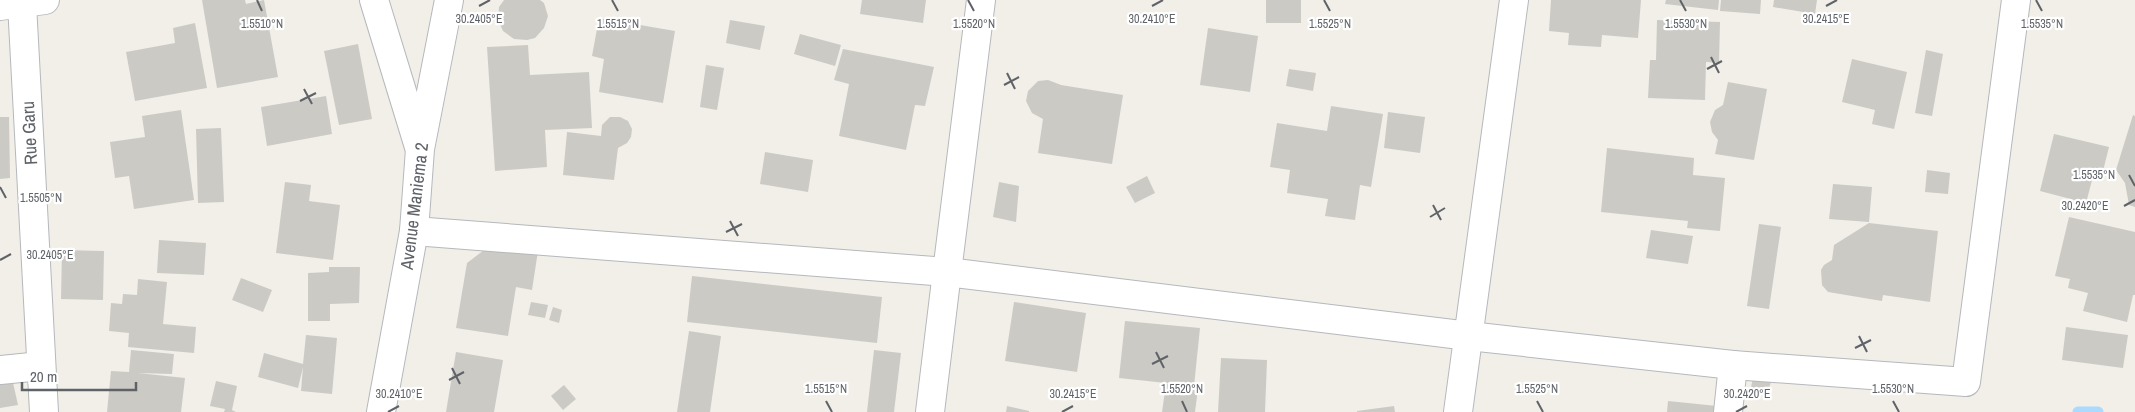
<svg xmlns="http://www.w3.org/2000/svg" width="2135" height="412" viewBox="0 0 2135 412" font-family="'Archivo Narrow',sans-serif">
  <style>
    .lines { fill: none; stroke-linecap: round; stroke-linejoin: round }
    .stream { stroke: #aadaff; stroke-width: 11 }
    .building { fill: #cccac5 }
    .minor-casing { stroke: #b5b8bc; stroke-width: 30 }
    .minor { stroke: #fff; stroke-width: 28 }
    .ticks { fill: none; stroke: #5f6368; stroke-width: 2 }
    .labels { text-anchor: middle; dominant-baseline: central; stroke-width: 4.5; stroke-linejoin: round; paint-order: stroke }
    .street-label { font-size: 18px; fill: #5f6368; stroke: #fff }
    .ticks-label { font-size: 12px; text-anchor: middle; fill: #5f6368; stroke: #fff; stroke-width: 4.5; stroke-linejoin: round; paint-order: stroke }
  </style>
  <rect width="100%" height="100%" fill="#f1efe8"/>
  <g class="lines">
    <path class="stream" d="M2078 412H2098"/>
  </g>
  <g class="building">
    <path d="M202 0H245L246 4 264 0 278 77 217 88Z"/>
    <path d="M504 0H540L544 3 548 16 544 28 535 38 527 40 514 39 503 31 498 20 499 7Z"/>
    <path d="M862 0H926L923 23 860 14Z"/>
    <rect x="1266" y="0" width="35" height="23"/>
    <path d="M1551 0H1641L1638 38 1602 35 1601 47 1568 45 1569 33 1549 31Z"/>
    <path d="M1666 0H1719L1718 10 1665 4Z"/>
    <path d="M1721 0H1761L1760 14 1720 11Z"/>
    <path d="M1774 0H1817L1815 14 1773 7Z"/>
    <path d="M599 18 675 31 663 103 599 92 604 59 592 56Z"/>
    <path d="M730 20 765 26 760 50 726 43Z"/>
    <path d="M1657 20 1720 22 1719 63 1706 62 1705 100 1648 98 1650 60H1656Z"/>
    <path d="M195 23 207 88 135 101 126 52 175 43 173 28Z"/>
    <path d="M1208 28 1258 36 1250 92 1200 85Z"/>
    <path d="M800 34 841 45 835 66 794 54Z"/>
    <path d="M358 44 372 119 339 125 324 51Z"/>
    <path d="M528 45 530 75 589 72 592 128 545 130 547 167 495 171 487 47Z"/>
    <path d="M843 49 934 67 925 106 915 105 906 150 839 136 849 84 834 80Z"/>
    <path d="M1926 50 1943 54 1932 116 1915 113Z"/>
    <path d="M1852 59 1907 72 1894 129 1872 124 1875 110 1842 102Z"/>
    <path d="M706 65 724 68 717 110 700 107Z"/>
    <path d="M1289 69 1316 73 1313 91 1286 86Z"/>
    <path d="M1048 80 1061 85 1123 95 1112 164 1038 153 1043 119 1032 113 1026 101 1028 91 1038 81Z"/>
    <path d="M1728 82 1767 89 1754 160 1715 154 1718 140 1712 132 1710 122 1715 110 1723 105Z"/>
    <path d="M326 96 332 134 267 146 261 107Z"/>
    <path d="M1331 106 1383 114 1371 187 1360 185 1355 220 1325 216 1328 199 1287 193 1290 170 1270 167 1277 123 1327 131Z"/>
    <path d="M181 110 194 200 134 209 129 176 115 178 110 142 145 137 142 116Z"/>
    <path d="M1388 112 1425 117 1420 153 1384 148Z"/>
    <path d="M2133 115 2135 116V207L2129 205 2125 183 2116 170Z"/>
    <path d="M0 117H9L10 178 0 179Z"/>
    <path d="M610 117H620L628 121 632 129 631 137 627 143 618 148 614 180 563 175 567 132 601 136 602 125Z"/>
    <path d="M221 128 224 202 198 203 196 129Z"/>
    <path d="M2054 134 2109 147 2103 171 2095 169 2086 203 2040 191Z"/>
    <path d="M1607 148 1694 158 1693 175 1725 178 1720 231 1687 228 1688 221 1601 212Z"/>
    <path d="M765 152 813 160 808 192 760 184Z"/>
    <path d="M1927 170 1950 173 1948 194 1925 192Z"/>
    <path d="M1147 176 1155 193 1135 203 1126 187Z"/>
    <path d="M285 182 311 185 309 201 340 205 333 260 276 253Z"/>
    <path d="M999 182 1019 186 1016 222 993 217Z"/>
    <path d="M1833 184 1872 187 1869 222 1829 219Z"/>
    <path d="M2069 217 2135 232V295H2133L2127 322 2083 311 2088 293 2068 288 2070 279 2055 276Z"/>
    <path d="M1869 223 1938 231 1930 302 1883 295 1882 301 1828 292 1822 285 1821 270 1824 265 1832 260 1834 245Z"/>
    <path d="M1759 224 1781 227 1769 309 1747 306Z"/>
    <path d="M1651 230 1693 236 1688 264 1646 258Z"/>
    <path d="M159 240 206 243 204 275 157 273Z"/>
    <path d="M492 244 538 251 532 290 516 287 508 336 456 328 467 263Z"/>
    <path d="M62 250 104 251 103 300 61 299Z"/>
    <path d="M329 267H360L359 303 330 304V321H308V273L329 272Z"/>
    <path d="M692 276 882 297 877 343 687 322Z"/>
    <path d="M241 278 272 290 263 312 232 300Z"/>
    <path d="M138 279 167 282 163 324 196 327 194 353 128 347 129 333 109 331 111 303 122 304 123 294 137 295Z"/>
    <path d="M531 302 548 305 545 318 528 315Z"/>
    <path d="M1014 302 1086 313 1077 372 1005 361Z"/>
    <path d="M553 307 562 310 559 323 549 320Z"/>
    <path d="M1125 321 1200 328 1194 386 1119 378Z"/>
    <path d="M2066 327 2128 335 2123 368 2062 360Z"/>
    <path d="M689 331 721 336 710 412H677Z"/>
    <path d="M306 335 337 338 332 394 301 391 303 367 298 388 258 377 264 353 303 364Z"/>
    <path d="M131 350 174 354 172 374 138 373 185 378 181 412H107L111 371 129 372Z"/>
    <path d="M874 350 901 353 894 412H867Z"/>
    <path d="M456 352 503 360 494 412H446Z"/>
    <path d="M1221 358 1267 360 1265 412H1218Z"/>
    <path d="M1755 370 1773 375 1768 392 1751 387Z"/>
    <path d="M12 378 18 405 0 408V380Z"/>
    <path d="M216 381 237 386 232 410 236 412H224L225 409 210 406Z"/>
    <path d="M1166 384 1198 389 1195 412H1162Z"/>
    <path d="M564 385 576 399 563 410 551 396Z"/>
    <path d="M1668 401 1717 406 1716 412H1667Z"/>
    <path d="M1007 406 1029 411V412H1006Z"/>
    <path d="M1394 406 1395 412H1357V411Z"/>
  </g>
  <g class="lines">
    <defs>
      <g id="minor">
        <path d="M374 0 419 147"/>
        <path d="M22 4 44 412"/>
        <path d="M0 6 45 0"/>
        <path d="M414 231 947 272 981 0"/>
        <path d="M0 370 41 366"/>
        <path d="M381 412 414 231 420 149 449 0"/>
        <path d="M930 412 947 272 1469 336 1733 365 1966 382 2016 0"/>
        <path d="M1458 412 1514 0"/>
        <path d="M1728 412 1733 365"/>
      </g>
    </defs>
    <use href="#minor" class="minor-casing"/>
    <use href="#minor" class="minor"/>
  </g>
  <path class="ticks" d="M257 0 262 11M612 0 618 11M968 0 974 11M1324 0 1330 11M1680 0 1686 11M2036 0 2042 11M479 6 490 0M1152 6 1163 0M1826 6 1837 0M1711 57 1719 73M1707 69 1722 61M1007 73 1015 89M1004 85 1019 77M304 89 312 104M300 101 316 93M2129 175 2135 186M0 187 6 198M1433 205 1441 220M2124 206 2135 200M1430 217 1445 208M730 221 738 236M726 232 742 224M0 260 11 254M1859 336 1867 352M1855 348 1871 340M1156 352 1164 368M1152 364 1168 356M452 368 460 384M449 380 464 372M826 401 832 412M1182 401 1187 412M1537 401 1543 412M1893 401 1899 412M388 412 399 406M1062 412 1073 406M1736 412 1747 406"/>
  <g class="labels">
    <g class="street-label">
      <text transform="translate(29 133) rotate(-93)">Rue Garu</text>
      <text transform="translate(414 206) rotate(-83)">Avenue Maniema 2</text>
    </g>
  </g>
  <g class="ticks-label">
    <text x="479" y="23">30.2405°E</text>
    <text x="1152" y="23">30.2410°E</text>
    <text x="1826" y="23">30.2415°E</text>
    <text x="262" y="28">1.5510°N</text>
    <text x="618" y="28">1.5515°N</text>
    <text x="974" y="28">1.5520°N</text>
    <text x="1330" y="28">1.5525°N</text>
    <text x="1686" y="28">1.5530°N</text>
    <text x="2042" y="28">1.5535°N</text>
    <text x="2094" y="179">1.5535°N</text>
    <text x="41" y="202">1.5505°N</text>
    <text x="2085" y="210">30.2420°E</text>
    <text x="50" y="259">30.2405°E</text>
    <text x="826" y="393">1.5515°N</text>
    <text x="1182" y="393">1.5520°N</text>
    <text x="1537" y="393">1.5525°N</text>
    <text x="1893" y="393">1.5530°N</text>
    <text x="399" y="398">30.2410°E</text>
    <text x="1073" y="398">30.2415°E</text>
    <text x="1747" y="398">30.2420°E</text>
  </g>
  <path d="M22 382v8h114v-8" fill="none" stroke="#5f6368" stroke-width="2.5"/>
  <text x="30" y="382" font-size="15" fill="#5f6368" stroke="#ffffff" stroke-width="4" paint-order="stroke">20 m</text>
</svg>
